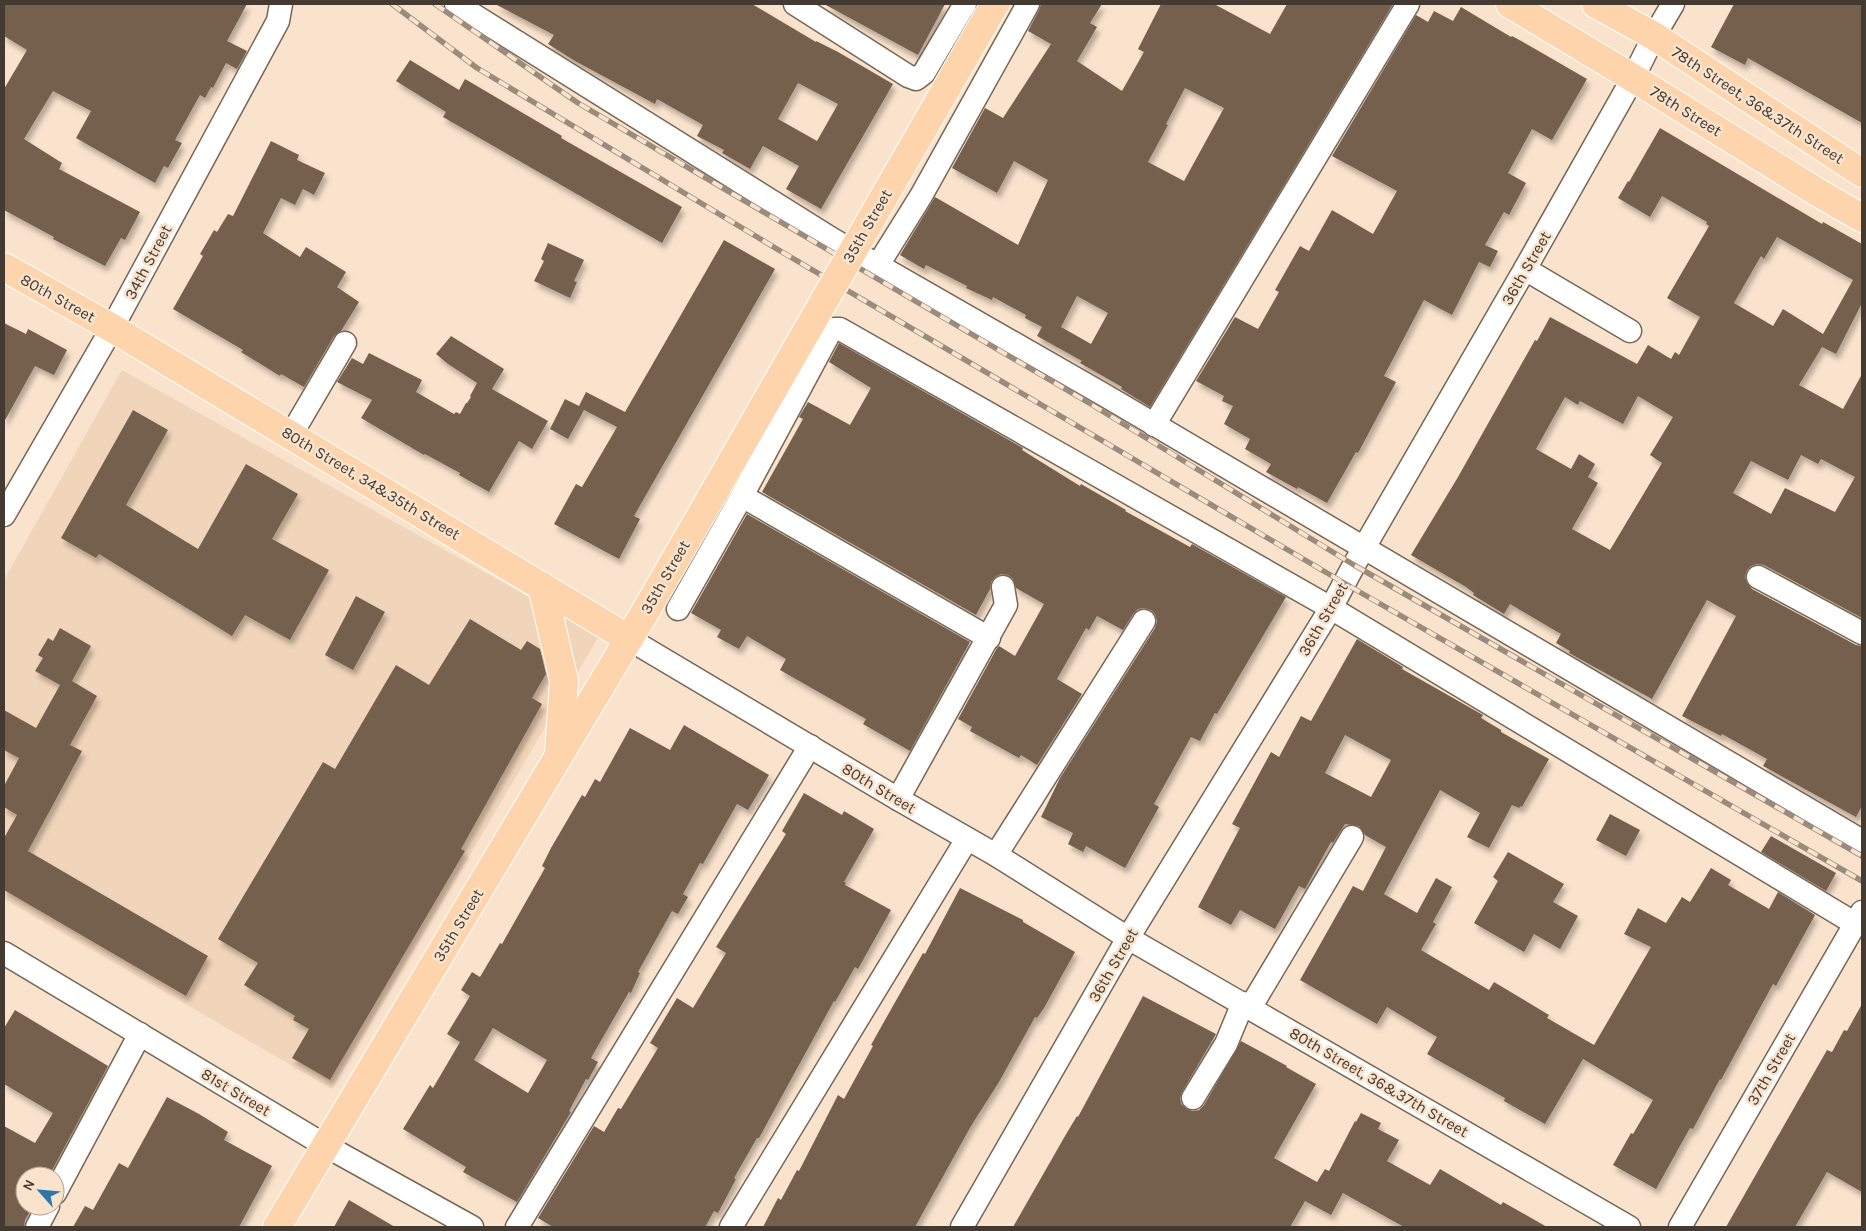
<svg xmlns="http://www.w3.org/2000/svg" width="1866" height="1231" viewBox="0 0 1866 1231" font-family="Karla,sans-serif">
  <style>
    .built { fill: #f1d5ba }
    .building { fill: #74604e; fill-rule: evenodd; filter: url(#shadow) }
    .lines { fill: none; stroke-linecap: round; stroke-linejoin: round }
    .minor-casing { stroke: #796653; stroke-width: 25 }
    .major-casing { stroke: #fff; stroke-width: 30 }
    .minor { stroke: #fff; stroke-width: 22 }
    .major { stroke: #fdd4ac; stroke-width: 28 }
    .rail-casing { stroke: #9a8b7c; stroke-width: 5.5 }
    .rail { stroke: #fae3cd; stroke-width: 4; stroke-dasharray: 11; stroke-linecap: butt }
    .major-bridge-casing { stroke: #fff; stroke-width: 30; stroke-linecap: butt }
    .major-bridge { stroke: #fdd4ac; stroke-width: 28 }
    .labels { text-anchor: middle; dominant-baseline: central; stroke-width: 5; stroke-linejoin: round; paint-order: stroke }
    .street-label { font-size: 16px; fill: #433a31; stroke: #fae3cd }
  </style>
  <defs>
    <filter id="shadow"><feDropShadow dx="3" dy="5.5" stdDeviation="2.5" flood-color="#0004"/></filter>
  </defs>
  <rect width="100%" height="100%" fill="#fae3cd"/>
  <path class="built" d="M122 370 599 636 332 1089 4 899V580Z"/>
  <g class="building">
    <path d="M4 4H247L227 41 247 51 237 69 226 63 213 88 211 87 205 98 200 95 175 140 182 143 168 168 164 166 155 183 76 138 91 111 53 91 24 139 62 163 59 169 140 212 125 240 121 238 105 266 53 239 54 237 4 210V89L27 50 4 36Z"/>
    <path d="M495 4H752L816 42V41L838 52 893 84 821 209 786 189 799 166 763 146 750 169 722 153 724 150 697 136 703 125 657 99 655 104 575 61 548 44 554 35ZM798 83 838 104 817 141 778 119Z"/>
    <path d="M824 4H945L918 55Z"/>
    <path d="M1041 4H1102L1090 23 1097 27 1077 61 1122 91 1144 52 1138 49 1161 4H1214L1270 34 1287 4H1393L1150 407 1121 389 1122 387 1080 363 1082 361 1037 336 1042 327 1025 318 1026 315 993 297 992 300 966 288 967 286 926 265 924 269 900 255 935 197 1018 245 1048 180 1014 161 997 193 952 168 985 108 1003 118 1051 44 1028 31 1039 10ZM1185 88 1224 108 1184 181 1148 162 1168 125 1166 124ZM1077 296 1108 313 1091 344 1061 327Z"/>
    <path d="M1734 4H1862V123L1748 58 1745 65 1711 47Z"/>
    <path d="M1461 7 1511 37 1512 36 1523 42 1587 79 1552 140 1532 129 1508 173 1526 183 1509 215 1504 212 1485 245 1498 251 1490 267 1479 262 1452 315 1424 300 1384 376 1396 382 1358 453 1356 452 1327 503 1298 487 1297 489 1266 472 1271 464 1245 449 1250 439 1224 424 1233 406 1222 401 1224 396 1196 381 1235 317 1258 329 1279 292 1275 290 1300 246 1309 251 1332 210 1373 234 1397 191 1332 156 1416 15 1428 22 1434 11 1453 21Z"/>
    <path d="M410 60 459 90 465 79 562 136 561 138 682 207 662 243 443 117 446 112 396 81Z"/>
    <path d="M1660 128 1822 224 1823 222 1862 244V303L1836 354 1822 347 1799 385 1843 409 1862 374V618L1764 565 1757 564 1751 566 1747 570 1745 577 1747 583 1752 589 1856 645 1862 646V806L1856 817 1763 766 1767 759 1722 734 1721 736 1682 716 1736 616 1707 600 1652 699 1569 653 1570 651 1556 643 1561 634 1510 604 1504 614 1473 595 1474 593 1466 587 1411 555 1458 477 1535 340 1537 341 1550 317 1637 364 1648 345 1671 359 1675 352 1679 355 1700 317 1667 298 1709 226 1706 224 1707 222 1662 196 1650 217 1618 198 1628 181 1629 182ZM1777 237 1853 280 1823 334 1783 309 1773 326 1734 303 1761 256 1764 259ZM1638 396 1673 417 1650 455 1662 463 1610 550 1572 529 1598 483 1588 477 1595 464 1579 454 1571 469 1536 449 1565 397 1578 405 1580 401 1623 424ZM1801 455 1818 464 1821 459 1855 477 1835 512 1785 488 1771 514 1733 493 1751 461 1788 480Z"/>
    <path d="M271 141 299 155 297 160 325 173 314 195 303 189 295 205 281 198 263 233 300 257 306 247 346 272 337 287 359 302 341 331 334 336 304 387 281 374 280 376 241 352 243 350 173 309 203 256 200 254 214 230 217 232 228 214 233 216Z"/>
    <path d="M724 240 775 269 634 516 640 519 619 559 554 524 576 484 582 487 617 427 584 410 568 439 550 429 565 399 579 406 586 392 625 412Z"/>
    <path d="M548 243 584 260 574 281 577 282 570 298 534 281 544 261 541 259Z"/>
    <path d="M4 323 26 334 28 329 67 350 54 375 35 366 4 422Z"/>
    <path d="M451 336 504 369 492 389 548 421 532 449 519 441 489 492 459 475 460 473 425 454 424 455 361 418 372 400 337 382 352 358 363 364 369 353 422 380 416 392 454 414 456 412 460 414 466 403H467L471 397 470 396 477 383 448 364 436 354Z"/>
    <path d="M839 343 1023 448 1022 450 1080 486 1081 484 1126 510 1125 511 1190 547 1192 544 1286 597 1217 714 1215 713 1200 741 1191 737 1154 804 1159 807 1125 868 1086 846 1083 852 1068 844 1073 833 1041 817 1060 778 1155 628 1157 621 1155 614 1151 610 1144 608 1138 609 1133 614 1123 630 1097 616 1089 630 1086 628 1057 679 1082 694 1037 765 1021 755 1019 758 970 731 972 727 958 719 997 648 999 646 1015 656 1044 604 1016 588 1013 579 1008 575 1001 574 995 577 991 582 990 589 976 615 762 492 803 419 799 417 808 402 850 425 871 388 829 362Z"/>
    <path d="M133 410 168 430 126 505 198 549 246 464 298 494 272 539 329 570 290 640 245 615 232 636 99 554 96 558 61 538Z"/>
    <path d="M747 514 970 642 910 751 863 724 866 719 780 670 786 659 747 636 739 649 717 637 721 630 691 613Z"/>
    <path d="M356 596 385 612 353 670 325 655Z"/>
    <path d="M470 619 521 650 527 641 540 649 546 674 532 698 542 704 461 849 465 851 330 1080 292 1058 309 1029 293 1020 295 1016 244 985 258 963 218 939 323 762 335 769 396 665 429 685Z"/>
    <path d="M60 628 91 646 72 681 97 696 70 745 82 751 28 851 208 956 186 996 4 890V838L17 815 4 807V786L19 758 4 750V710L36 728 60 685 35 671 43 658 38 655 48 638 53 641Z"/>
    <path d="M1357 639 1403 667 1402 669 1483 715 1481 718 1501 730V732L1549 759 1522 807 1521 806 1519 808 1512 805 1489 848 1467 837 1480 813 1440 790 1384 894 1417 913 1436 878 1452 887 1433 922 1436 924 1421 950 1489 990 1494 982 1549 1015 1547 1018 1594 1045 1651 947 1624 934 1638 908 1666 923 1682 897 1690 902 1711 868 1731 880 1728 885 1769 909 1778 892 1815 915 1776 986 1773 984 1721 1080 1720 1079 1693 1129 1690 1128 1656 1189 1613 1165 1631 1133 1633 1134 1653 1100 1583 1059 1545 1124 1504 1101 1505 1098 1427 1054 1437 1037 1387 1007 1377 1024 1300 980 1353 886 1363 891 1386 847 1365 835 1359 826 1345 824 1333 843 1331 842 1305 889 1299 886 1275 929 1240 910 1231 925 1198 907 1240 828 1232 824 1271 752 1279 757 1301 716 1311 721ZM1345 735 1391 760 1371 797 1325 773Z"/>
    <path d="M684 725 769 775 748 810 737 804 703 864 700 863 683 894 688 897 678 914 672 911 638 972 640 973 631 993 629 992 591 1058 598 1062 588 1080 586 1079 569 1111 571 1112 517 1202 463 1172 466 1167 403 1129 430 1085 433 1088 460 1042 447 1034 470 996 461 990 472 972 480 977 500 943 502 944 545 868 542 866 551 848 582 795 585 797 595 779 600 782 630 728 670 750ZM493 1028 547 1060 528 1093 474 1060Z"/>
    <path d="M804 793 842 815 844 811 874 829 844 882 846 883 845 885 891 910 858 969 855 967 835 1002 834 1001 759 1138H757L734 1178 736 1179 718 1213 714 1211 705 1227H553L538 1218 594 1126 604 1132 618 1108 621 1109 658 1048 650 1043 677 998 693 1008 726 953 716 947 786 834 782 831Z"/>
    <path d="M1610 814 1640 830 1626 856 1596 840Z"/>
    <path d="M1771 836 1836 873 1826 891 1761 852Z"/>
    <path d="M1508 852 1564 884 1553 902 1578 916 1560 949 1534 934 1524 952 1474 923 1498 881 1493 877Z"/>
    <path d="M960 888 1023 920V922L1075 952 1044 1008 1037 1018 1035 1017 999 1082 971 1126 915 1227H763L778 1198 781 1200 797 1170 799 1171 838 1095 844 1099 873 1046 871 1045 885 1020 923 953 925 954Z"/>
    <path d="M1143 996 1216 1034 1182 1092 1180 1098 1181 1104 1187 1109 1193 1111 1199 1110 1204 1105 1241 1041 1287 1066 1286 1067 1316 1084 1274 1158 1317 1182 1325 1169 1329 1171 1355 1121 1356 1122 1361 1113 1381 1123 1378 1129 1399 1140 1387 1161 1430 1185 1440 1169 1501 1205 1503 1202 1547 1227H1404L1343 1193 1331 1215 1305 1201 1290 1227H1013L1065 1136 1077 1116 1078 1117Z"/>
    <path d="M1862 1004V1192L1827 1172 1795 1227H1726L1827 1050 1832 1052 1844 1030 1847 1031Z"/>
    <path d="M15 1010 108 1066 49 1176H25V1206L32 1208 25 1220 24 1227H4V1126L35 1143 53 1113 4 1084V1028Z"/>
    <path d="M167 1097 199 1114 228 1132 224 1140 272 1166 239 1227H73L85 1206 93 1210 119 1163 128 1168Z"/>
    <path d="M349 1200 395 1227H334Z"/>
  </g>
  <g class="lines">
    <defs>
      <g id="minor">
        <path d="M456 4 832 239 1106 396 1862 841"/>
        <path d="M795 4 908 76 916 79 924 73 965 4"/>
        <path d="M878 265 921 196 1028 4"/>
        <path d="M1525 269 1630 331"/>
        <path d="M1154 425 1408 4"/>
        <path d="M291 435 345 343"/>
        <path d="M742 496 989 638"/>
        <path d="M4 515 112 328 278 21 281 4"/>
        <path d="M1758 577 1862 633"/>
        <path d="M678 609 742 496 829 334 834 329H840L1331 608 1854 923"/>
        <path d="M629 639 898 799 996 855 1128 938 1629 1227"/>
        <path d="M898 799 1006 605 1003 587"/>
        <path d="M996 855 1144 621"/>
        <path d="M4 953 326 1146 472 1227"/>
        <path d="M1250 1008 1352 837"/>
        <path d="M1193 1098 1226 1044 1243 1003"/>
        <path d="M55 1193 140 1034"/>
        <path d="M37 1227 48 1206"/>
        <path d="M517 1227 810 746"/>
        <path d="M731 1227 967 839"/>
        <path d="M962 1227 1128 938 1331 608 1354 565 1525 269 1633 78 1654 36 1673 4"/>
        <path d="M1680 1227 1862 912"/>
      </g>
      <g id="major">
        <path d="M1510 4 1633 78 1817 192 1862 218"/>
        <path d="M1596 4 1654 36 1862 173"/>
        <path d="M4 267 112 328 629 639"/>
        <path d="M542 586 564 681 559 752"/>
        <path d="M277 1227 648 607"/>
      </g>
    </defs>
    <use href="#minor" class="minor-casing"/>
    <use href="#major" class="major-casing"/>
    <use href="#minor" class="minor"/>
    <use href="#major" class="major"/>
    <defs>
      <g id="rail">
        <path d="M392 4 477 68 787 255 1344 583 1862 881"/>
        <path d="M435 4 578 103 1089 403 1354 565 1862 856"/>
      </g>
    </defs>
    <use href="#rail" class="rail-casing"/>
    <use href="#rail" class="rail"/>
    <defs>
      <path id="major-bridge" d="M648 607 995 4"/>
    </defs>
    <use href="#major-bridge" class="major-bridge-casing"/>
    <use href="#major-bridge" class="major-bridge"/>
  </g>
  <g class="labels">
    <g class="street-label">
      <text transform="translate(1758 105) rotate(33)">78th Street, 36&amp;37th Street</text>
      <text transform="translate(1686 111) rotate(32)">78th Street</text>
      <text transform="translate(867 226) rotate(-60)">35th Street</text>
      <text transform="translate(148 262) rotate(-62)">34th Street</text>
      <text transform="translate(1526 268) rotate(-60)">36th Street</text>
      <text transform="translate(58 298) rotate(29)">80th Street</text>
      <text transform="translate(371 483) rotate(31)">80th Street, 34&amp;35th Street</text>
      <text transform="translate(665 577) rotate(-60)">35th Street</text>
      <text transform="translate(1323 619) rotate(-60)">36th Street</text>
      <text transform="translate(879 788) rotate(31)">80th Street</text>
      <text transform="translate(458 925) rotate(-59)">35th Street</text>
      <text transform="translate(1113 965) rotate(-60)">36th Street</text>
      <text transform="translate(1771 1069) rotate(-60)">37th Street</text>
      <text transform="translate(1379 1082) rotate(30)">80th Street, 36&amp;37th Street</text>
      <text transform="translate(236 1092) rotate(31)">81st Street</text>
    </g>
  </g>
  <rect width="1866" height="1231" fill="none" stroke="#433a31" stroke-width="10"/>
  <g transform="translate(40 1191) rotate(297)"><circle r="24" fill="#fae3cd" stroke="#b19f8f"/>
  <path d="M0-4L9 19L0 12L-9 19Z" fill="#3076ab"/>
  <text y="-8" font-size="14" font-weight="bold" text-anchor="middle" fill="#433a31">N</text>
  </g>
</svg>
